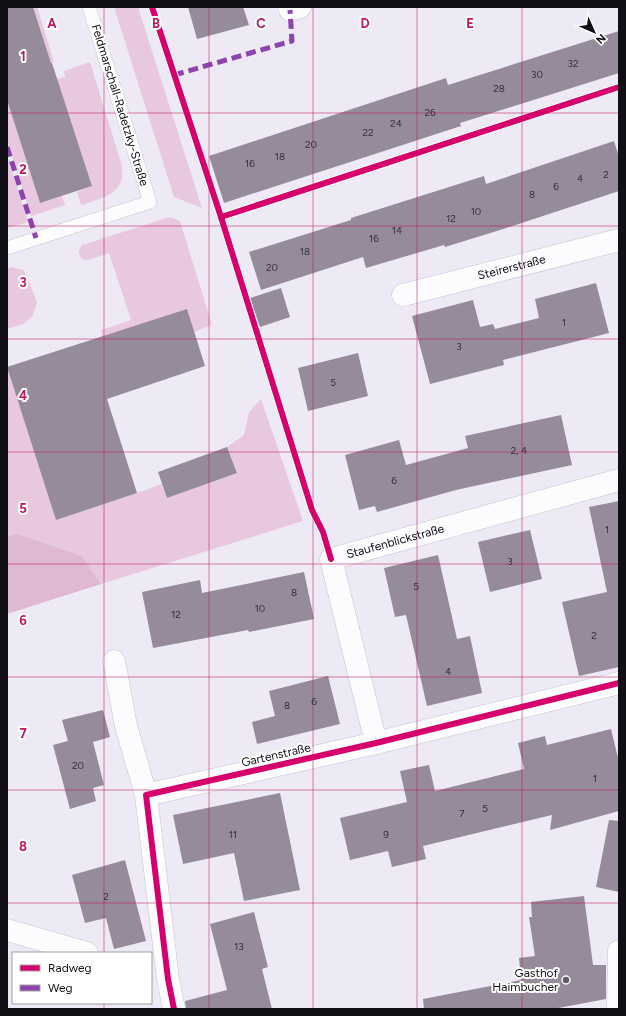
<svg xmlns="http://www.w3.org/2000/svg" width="626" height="1016" viewBox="0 0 626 1016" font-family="Figtree,sans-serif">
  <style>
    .green { fill: #e8c8df }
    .forest { fill: #dfb8d4 }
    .building { fill: #958b9b }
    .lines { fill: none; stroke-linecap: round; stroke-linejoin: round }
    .lane-casing { stroke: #c5c3cc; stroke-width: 14 }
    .street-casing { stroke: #c5c3cc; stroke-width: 23 }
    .secondary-casing { stroke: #c5c3cc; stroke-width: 23 }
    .lane { stroke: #fcfcfe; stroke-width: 13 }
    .street { stroke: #fcfcfe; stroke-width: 22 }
    .secondary { stroke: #fcfcfe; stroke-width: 22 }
    .quiet { stroke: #8e44ad; stroke-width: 5; stroke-dasharray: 10 5; stroke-linecap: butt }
    .cycleway-casing { stroke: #fff; stroke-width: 8 }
    .cycleway { stroke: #d6006c; stroke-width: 6 }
    .grid { fill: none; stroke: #c2185b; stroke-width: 1; stroke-opacity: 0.55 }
    .poi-dot { fill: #5f5c65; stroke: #fff; stroke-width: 1.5 }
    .labels { text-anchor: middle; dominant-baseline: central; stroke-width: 4; stroke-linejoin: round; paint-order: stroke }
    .number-label { font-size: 10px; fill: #332f38 }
    .street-label { font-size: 12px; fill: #121017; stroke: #fff }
    .poi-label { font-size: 12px; fill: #121017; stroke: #fff; text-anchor: end }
    .grid-label { font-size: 13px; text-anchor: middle; font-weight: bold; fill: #c2185b; stroke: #fff; stroke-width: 4; stroke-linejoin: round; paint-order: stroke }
  </style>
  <rect width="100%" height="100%" fill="#edeaf6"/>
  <g class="green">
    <path d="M33 7H37L54 62 51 63Z"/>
    <path d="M114 7H138L202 208 174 197Z"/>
    <path d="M90 62 122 166C122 170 123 175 122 179 117 196 96 200 81 205L77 192 92 186 57 79 65 77 64 71Z"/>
    <path d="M7 100 40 203 62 196 65 205 31 216 7 140Z"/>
    <path d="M7 156 28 222 7 228Z"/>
    <path d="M170 217 180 221 212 325 194 332 102 337 101 330 131 320 109 253 88 260 82 259C78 254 78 251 82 245Z"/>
    <path d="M11 267 23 270 27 276 37 303 32 317 23 324 7 329V269Z"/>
    <path d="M7 367 56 519 137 493 162 484 167 498 237 472 227 447 244 435 249 412 261 399 303 521 101 584 82 556 18 534 7 536Z"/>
  </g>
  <path class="forest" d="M18 534 82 556 101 584 7 614V536Z"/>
  <g class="building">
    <path d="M7 7H33L51 63H52L92 186 40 203 7 100Z"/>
    <path d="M188 7H243L249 25 197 39Z"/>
    <path d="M619 31V73L460 123 461 126 224 203 209 156 446 78 448 85Z"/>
    <path d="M614 141 619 157V191L500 230 445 247 444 245 366 268 363 257 261 290 249 252 351 220V218L484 176 486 184Z"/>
    <path d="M596 283 609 333 503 360 504 365 430 384 412 316 473 300 480 327 493 324 495 329 539 318 535 299Z"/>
    <path d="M281 288 290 317 260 327 250 298Z"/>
    <path d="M187 309 205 366 107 399 137 493 56 520 7 367Z"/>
    <path d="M358 353 368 396 308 411 298 368Z"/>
    <path d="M561 415 572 465 456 490 377 512 375 506 359 510 345 455 399 440 406 465 468 448 465 436Z"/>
    <path d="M227 447 237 473 167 498 158 472Z"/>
    <path d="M619 501V667L579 676 562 602 607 592 589 507Z"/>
    <path d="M530 530 542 579 490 592 478 542Z"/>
    <path d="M438 555 457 639 470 636 482 693 427 706 406 615 395 617 384 568Z"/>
    <path d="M304 572 314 619 249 632 248 630 153 648 142 592 200 580 202 593Z"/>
    <path d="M328 676 340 724 257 744 252 722 275 716 269 691Z"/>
    <path d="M103 710 110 737 93 742 104 785 93 788 96 801 70 809 53 745 68 741 62 720Z"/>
    <path d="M611 729 619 762V811L550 830 552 815 423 846 426 859 392 867 388 851 350 860 340 818 407 802 400 771 429 765 435 791 524 769 518 743 545 736 547 745Z"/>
    <path d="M280 793 300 890 244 901 234 853 183 864 173 815Z"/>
    <path d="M609 820 619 821V892L596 887Z"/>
    <path d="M125 860 146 941 114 949 106 918 85 923 72 875Z"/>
    <path d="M584 896 593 965H606V999L553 1009H424L423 999 521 980 519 958 535 956 529 917H532L531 902Z"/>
    <path d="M254 912 268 967 262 969 272 1009H186L185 1001 227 990 210 924Z"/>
  </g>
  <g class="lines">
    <defs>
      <path id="lane" d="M7 248 150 202 89 7"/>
      <g id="street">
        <path d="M289 7 290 10 300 7"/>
        <path id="s1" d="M403 295 619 240"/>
        <path d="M114 661 126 726 146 795"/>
        <path id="s2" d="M376 743 331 559 619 480"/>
        <path d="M7 930 87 953"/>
        <path d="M174 1009 168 979 146 795 376 743 619 683"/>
      </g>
      <path id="secondary" d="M618 1009 619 951"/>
    </defs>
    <use href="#lane" class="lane-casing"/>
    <use href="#street" class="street-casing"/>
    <use href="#secondary" class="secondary-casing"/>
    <use href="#lane" class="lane"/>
    <use href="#street" class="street"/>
    <use href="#secondary" class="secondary"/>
    <g class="quiet">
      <path d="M174 75 292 41 290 10"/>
      <path d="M7 147 36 238"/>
    </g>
    <defs>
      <g id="cycleway">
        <path d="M152 7 221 217 312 510 323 532 331 559"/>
        <path d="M221 217 619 87"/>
        <path d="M174 1009 168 979 146 795 376 743 619 683"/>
      </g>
    </defs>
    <use href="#cycleway" class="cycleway-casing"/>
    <use href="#cycleway" class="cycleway"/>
  </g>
  <path class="grid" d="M104 7V953M209 7V1009M313 7V1009M417 7V1009M522 7V1009M7 113H619M7 226H619M7 339H619M7 452H619M7 564H619M7 677H619M7 790H619M7 903H619M104 1003V1009"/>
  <circle class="poi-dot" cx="566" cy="980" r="4"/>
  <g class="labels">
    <g class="number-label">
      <text x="573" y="63">32</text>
      <text x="537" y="74">30</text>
      <text x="499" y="88">28</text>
      <text x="430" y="112">26</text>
      <text x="396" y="123">24</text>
      <text x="368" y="132">22</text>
      <text x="311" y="144">20</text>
      <text x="280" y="156">18</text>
      <text x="250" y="163">16</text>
      <text x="606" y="174">2</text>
      <text x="580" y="178">4</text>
      <text x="556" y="186">6</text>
      <text x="532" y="194">8</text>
      <text x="476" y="211">10</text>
      <text x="451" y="218">12</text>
      <text x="397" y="230">14</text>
      <text x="374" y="238">16</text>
      <text x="305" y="251">18</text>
      <text x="272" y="267">20</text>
      <text x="564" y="322">1</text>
      <text x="459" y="346">3</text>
      <text x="333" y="382">5</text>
      <text x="519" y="450">2, 4</text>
      <text x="394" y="480">6</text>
      <text x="607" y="529">1</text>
      <text x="510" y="561">3</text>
      <text x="416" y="586">5</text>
      <text x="294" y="592">8</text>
      <text x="260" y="608">10</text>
      <text x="176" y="614">12</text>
      <text x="594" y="635">2</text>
      <text x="448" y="671">4</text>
      <text x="314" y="701">6</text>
      <text x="287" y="705">8</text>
      <text x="78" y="765">20</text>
      <text x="595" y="778">1</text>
      <text x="485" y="808">5</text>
      <text x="462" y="813">7</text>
      <text x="233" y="834">11</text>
      <text x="386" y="834">9</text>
      <text x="106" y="896">2</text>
      <text x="239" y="946">13</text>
    </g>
    <g class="street-label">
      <text transform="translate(120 105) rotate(73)">Feldmarschall-Radetzky-Straße</text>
      <text stroke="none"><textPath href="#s1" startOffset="112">Steirerstraße</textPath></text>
      <text stroke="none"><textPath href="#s2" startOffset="256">Staufenblickstraße</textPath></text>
      <text transform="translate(276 755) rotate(-13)">Gartenstraße</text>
    </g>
    <g class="poi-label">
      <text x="558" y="973">Gasthof<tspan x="558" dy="14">Haimbucher</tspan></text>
    </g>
  </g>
  <g class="grid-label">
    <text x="52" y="28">A</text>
    <text x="156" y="28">B</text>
    <text x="261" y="28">C</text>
    <text x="365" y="28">D</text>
    <text x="470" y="28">E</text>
    <text x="23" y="61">1</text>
    <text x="23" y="174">2</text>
    <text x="23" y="287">3</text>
    <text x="23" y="400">4</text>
    <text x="23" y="513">5</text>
    <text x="23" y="625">6</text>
    <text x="23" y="738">7</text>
    <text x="23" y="851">8</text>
  </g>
  <rect width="626" height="1016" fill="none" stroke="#121017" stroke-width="16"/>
  <rect x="12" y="952" width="140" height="52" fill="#ffffff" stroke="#a09fa2"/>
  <rect x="20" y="965" width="20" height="6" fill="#d6006c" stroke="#a09fa2"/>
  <text x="48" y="972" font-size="12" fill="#121017">Radweg</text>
  <rect x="20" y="985" width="20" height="6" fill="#8e44ad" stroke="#a09fa2"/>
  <text x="48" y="992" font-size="12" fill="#121017">Weg</text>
  <g transform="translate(594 32) rotate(135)" stroke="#ffffff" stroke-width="3" paint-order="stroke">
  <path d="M0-3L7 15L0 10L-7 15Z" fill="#121017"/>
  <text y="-6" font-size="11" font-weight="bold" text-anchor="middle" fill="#121017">N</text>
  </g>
</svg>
